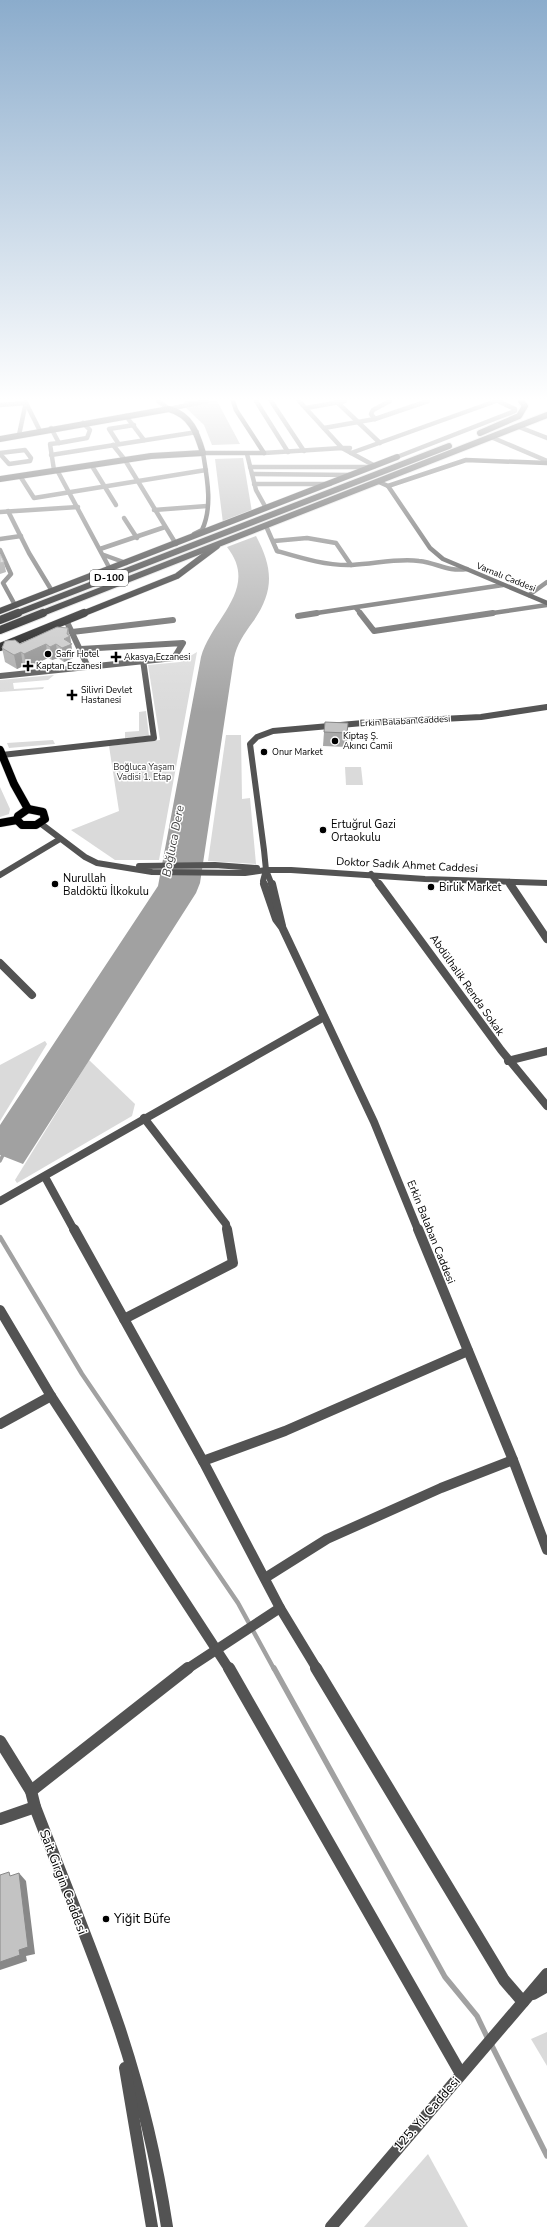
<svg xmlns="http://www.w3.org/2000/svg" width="547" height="2227" viewBox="0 0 547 2227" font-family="'Nunito Sans',sans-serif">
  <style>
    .green { fill: #dadada }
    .water { fill: #a1a1a1 }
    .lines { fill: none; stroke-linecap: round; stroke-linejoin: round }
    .stream-far2 { stroke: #a1a1a1; stroke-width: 3.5 }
    .stream-far1 { stroke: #a1a1a1; stroke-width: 4.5 }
    .stream { stroke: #a1a1a1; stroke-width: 5.5 }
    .primary-far1-casing { stroke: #dbdbdb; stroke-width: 7 }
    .primary-casing { stroke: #dbdbdb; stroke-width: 9 }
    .trunk-far1-casing { stroke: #dbdbdb; stroke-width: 8 }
    .trunk-casing { stroke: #dbdbdb; stroke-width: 10 }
    .pedestrian { stroke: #535353; stroke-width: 4.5 }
    .minor-far4 { stroke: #535353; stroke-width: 4.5 }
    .minor-far3 { stroke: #535353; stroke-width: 6 }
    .minor-far2 { stroke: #535353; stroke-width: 8 }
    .minor-far1 { stroke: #535353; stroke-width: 10 }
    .minor { stroke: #535353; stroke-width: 12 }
    .tertiary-far4 { stroke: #535353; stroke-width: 4.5 }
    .tertiary-far3 { stroke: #535353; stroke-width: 6 }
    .tertiary-far2 { stroke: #535353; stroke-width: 8 }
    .tertiary-far1 { stroke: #535353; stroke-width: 10 }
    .tertiary { stroke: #535353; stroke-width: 12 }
    .secondary { stroke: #202020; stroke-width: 4.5 }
    .primary-far1 { stroke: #000; stroke-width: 6 }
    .primary { stroke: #000; stroke-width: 8 }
    .trunk-far1 { stroke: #000; stroke-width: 6 }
    .trunk { stroke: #000; stroke-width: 8 }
    .wall { fill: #a8a8a8 }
    .shaded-wall { fill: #888 }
    .building { fill: #c3c3c3; stroke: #888 }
    .poi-dot { fill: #000; stroke: #fff; stroke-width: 1.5 }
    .labels { text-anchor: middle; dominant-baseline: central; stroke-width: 3; stroke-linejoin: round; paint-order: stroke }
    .far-street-label { font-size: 9px; fill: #000; stroke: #fff }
    .far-poi-label { font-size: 9px; fill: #000; stroke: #fff; text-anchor: start }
    .far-park-label { font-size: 9px; fill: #313131; stroke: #fff }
    .shield { fill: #fff; stroke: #4c4c4c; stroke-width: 1 }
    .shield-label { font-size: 10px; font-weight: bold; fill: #000 }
    .poi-label { font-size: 11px; fill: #000; stroke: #fff; text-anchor: start }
    .street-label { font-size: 11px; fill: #000; stroke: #fff }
    .water-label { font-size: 12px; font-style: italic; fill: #424242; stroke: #fff }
    .near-street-label { font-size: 13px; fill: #000; stroke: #fff }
    .near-poi-label { font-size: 13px; fill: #000; stroke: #fff; text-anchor: start }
  </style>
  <rect width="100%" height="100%" fill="#fff"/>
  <g class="green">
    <path d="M197 652 159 860H115L71 830 119 811 109 746 160 740 148 665 180 662Z"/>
    <path d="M54 675 48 680 13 683 14 689 44 687 43 689 0 692V680Z"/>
    <path d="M146 711 149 736 125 738V732L139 731V712Z"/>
    <path d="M226 735H241L242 799 250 798 256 864 208 861Z"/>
    <path d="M53 740 55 744 9 748 7 743Z"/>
    <path d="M345 767H361L363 785H346Z"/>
    <path d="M0 787 10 809 9 814 0 817Z"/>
    <path d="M45 1041 47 1044 0 1121V1065Z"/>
    <path d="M89 1060 135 1104 132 1116 17 1183 15 1180Z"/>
    <path d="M547 2032V2066L531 2039Z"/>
    <path d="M428 2154 468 2227H364Z"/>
  </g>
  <g class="water">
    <path d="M185 401H217L240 444 212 445 204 425 183 405Z"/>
    <path d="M243 458 252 512 223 523 215 459Z"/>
    <path d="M256 536C273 568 275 591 252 623 244 634 237 644 234 658L200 883 196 893 23 1164 0 1155V1125L158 886 201 657C212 618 260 589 227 547Z"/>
  </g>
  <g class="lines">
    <path class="stream-far2" d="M0 1161 4 1153"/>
    <path class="stream-far1" d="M0 1237 82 1374 238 1603 274 1669"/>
    <g class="stream">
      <path d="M274 1668 445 1977 477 2016 488 2039"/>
      <path d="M491 2044 547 2156"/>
    </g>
    <defs>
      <g id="primary-far1">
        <path d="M0 439 169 409C191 415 197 433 203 453L151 456 0 479"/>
        <path d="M0 611 397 457"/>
        <path d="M82 614 177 576 217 546"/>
      </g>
      <g id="primary">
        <path d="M0 647 84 613"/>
        <path d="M0 750 14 784 28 809"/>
        <path d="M28 809 43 812 45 819 36 825H22L17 820 18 816Z"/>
        <path d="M0 823 17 820"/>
      </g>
      <g id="trunk-far1">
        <path d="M480 433 519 416 525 406 521 401"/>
        <path d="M15 614 449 446"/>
        <path d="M40 614 547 415"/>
      </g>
      <g id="trunk">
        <path d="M0 620 18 613"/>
        <path d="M0 630 43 613"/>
      </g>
    </defs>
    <use href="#primary-far1" class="primary-far1-casing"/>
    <use href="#primary" class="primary-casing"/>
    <use href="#trunk-far1" class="trunk-far1-casing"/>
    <use href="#trunk" class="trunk-casing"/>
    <path class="pedestrian" d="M169 409 207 401"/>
    <g class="minor-far4">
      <path d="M256 401 288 452"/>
      <path d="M271 401 304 451"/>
      <path d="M299 401 342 448H350"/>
      <path d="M337 402 380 443"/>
      <path d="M0 405 26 403 40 431"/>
      <path d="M306 408 345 401"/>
      <path d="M126 416 144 440"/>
      <path d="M375 419 371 414 373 410 390 401"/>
      <path d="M519 427 547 438"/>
      <path d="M51 428 59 443 50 444 54 470"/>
      <path d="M324 428 375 419 428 401"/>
      <path d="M19 435 26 402"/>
      <path d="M491 437 547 461"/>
      <path d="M59 443 87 438 90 430 83 423"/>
      <path d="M118 443 109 429 134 425"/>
      <path d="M113 445 125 460 176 544"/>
      <path d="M0 453 25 450 31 458 30 461 9 464 0 454"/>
      <path d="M351 453 496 401"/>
      <path d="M247 454 256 490 266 508"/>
      <path d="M51 455 197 432"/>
      <path d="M397 457 515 411V409L498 401"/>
      <path d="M92 466 116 505"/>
      <path d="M250 467H371"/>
      <path d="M57 470 110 569"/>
      <path d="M252 474 352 475"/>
      <path d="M20 476 34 498 206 470"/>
      <path d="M254 484H330"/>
      <path d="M154 510 207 506"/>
      <path d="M8 511 29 553 52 591"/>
      <path d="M0 512 78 507"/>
      <path d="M124 518 137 538"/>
      <path d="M266 526 277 551C301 558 327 566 352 565 375 564 397 558 419 561 438 563 447 572 467 569"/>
      <path d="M0 539 21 536"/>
      <path d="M274 541 307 538 336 543 351 565"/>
      <path d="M100 549 165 527"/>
      <path d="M0 550 11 574 3 583 15 605"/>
      <path d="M104 555 126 563"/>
      <path d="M529 595 547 582"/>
      <path d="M356 608 361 614"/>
      <path d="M310 614 503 585"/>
      <path d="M486 614 547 605"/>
    </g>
    <g class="minor-far3">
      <path d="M360 613 374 631 493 613"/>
      <path d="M298 616 317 613"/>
      <path d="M66 620 88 667"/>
      <path d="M72 632 173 620"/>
      <path d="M0 676 174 658 183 643 81 649"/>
      <path d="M2 755 154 738 143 660"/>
      <path d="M371 874 379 885"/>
      <path d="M0 875 60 839"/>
      <path d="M509 882 511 885"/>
    </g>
    <g class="minor-far2">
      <path d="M379 884 501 1050 547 1106"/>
      <path d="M510 884 547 939"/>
      <path d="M0 963 32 995"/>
      <path d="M508 1061 547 1051"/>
      <path d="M144 1118 226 1224 227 1230"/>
      <path d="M45 1177 74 1230"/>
      <path d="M0 1201 324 1017"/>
    </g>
    <g class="minor-far1">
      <path d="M74 1229 203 1461 280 1608 317 1669"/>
      <path d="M0 1310 51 1396 229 1669"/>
      <path d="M124 1319 233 1263 227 1229"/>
      <path d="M0 1424 51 1396"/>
      <path d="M203 1461 285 1431 468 1351"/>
      <path d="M265 1578 327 1539 441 1488 513 1460"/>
      <path d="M187 1669 280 1608"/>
    </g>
    <g class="minor">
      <path d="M229 1668 461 2074"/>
      <path d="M316 1668 504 1980 523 2002"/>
      <path d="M31 1791 188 1668"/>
      <path d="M0 1819 35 1807"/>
    </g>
    <g class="tertiary-far4">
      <path d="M158 401 169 409"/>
      <path d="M264 453 342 448 375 466"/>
    </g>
    <g class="tertiary-far3">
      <path d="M40 823 85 857 97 863 152 872 245 873 266 870H291L425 879 547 883"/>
      <path d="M139 866 215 865 257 868"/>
      <path d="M266 870 272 885"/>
      <path d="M264 885 263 881 266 870 264 850 250 744 257 737 273 731 363 723 481 717 547 707"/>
    </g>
    <g class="tertiary-far2">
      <path d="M264 884 276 919 282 927 374 1122 418 1230"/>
      <path d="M272 884 282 926"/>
    </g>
    <path class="tertiary-far1" d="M418 1229 513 1460 547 1550"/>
    <g class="tertiary">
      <path d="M0 1741 31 1791 35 1807C63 1880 94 1953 119 2027 140 2090 157 2161 167 2227"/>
      <path d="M533 1994 547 1986"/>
      <path d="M125 2068 152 2227"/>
      <path d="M331 2227 547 1974"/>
    </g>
    <g class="secondary">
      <path d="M233 401 236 410 264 453"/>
      <path d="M203 453H264"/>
      <path d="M379 482 388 486 430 548 443 559 547 603"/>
      <path d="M388 486 466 460 547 463"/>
      <path d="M194 534 202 530C213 507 207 477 203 453"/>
    </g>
    <use href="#primary-far1" class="primary-far1"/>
    <use href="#primary" class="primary"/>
    <use href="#trunk-far1" class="trunk-far1"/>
    <use href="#trunk" class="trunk"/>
  </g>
  <g class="wall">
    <path d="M68 628 69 636H70L73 658 64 662 58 658 52 660 48 658 26 668 23 666 17 669 5 662 2 648 20 644Z"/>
    <path d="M348 723 347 747 323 746 324 732Z"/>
  </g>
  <g class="shaded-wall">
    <path d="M4 562 6 572 0 574V563Z"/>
    <path d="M68 628 69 637 70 636 73 658 64 662 62 648 64 639 67 634Z"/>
    <path d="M46 644 48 658 26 668 24 654Z"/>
    <path d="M56 644 58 658 52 660 50 647Z"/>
    <path d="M21 652 23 666 17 669 14 655Z"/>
    <path d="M19 1873 26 1881 35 1954 26 1956 27 1961 0 1970V1962L19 1950Z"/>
  </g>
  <g class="building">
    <path d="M0 554 4 562 0 563Z"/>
    <path d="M57 627 68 628 67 634 70 636 64 639 72 644 62 648 56 644 50 647 46 644 24 654 21 652 14 655 2 648 5 641 15 640 20 644Z"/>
    <path d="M325 722 348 723 347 733 324 732Z"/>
    <path d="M9 1872 10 1876 19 1873 28 1947 19 1950 20 1955 0 1962V1875Z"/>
  </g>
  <linearGradient id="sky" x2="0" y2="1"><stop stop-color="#8baccc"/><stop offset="0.56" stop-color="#fff"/><stop offset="1" stop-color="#fff" stop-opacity="0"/></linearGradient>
  <rect width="547" height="713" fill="url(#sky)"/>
  <g class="poi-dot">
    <circle cx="48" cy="654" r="4"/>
    <path d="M114 651h4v4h4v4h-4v4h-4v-4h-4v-4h4z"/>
    <path d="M26 660h4v4h4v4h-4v4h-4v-4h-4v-4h4z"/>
    <path d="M70 689h4v4h4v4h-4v4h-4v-4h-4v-4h4z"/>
    <circle cx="335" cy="741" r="4"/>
    <circle cx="264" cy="752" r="4"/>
    <circle cx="323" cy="830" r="4"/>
    <circle cx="55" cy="884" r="4"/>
    <circle cx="431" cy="887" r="4"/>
    <circle cx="106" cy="1919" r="4"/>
  </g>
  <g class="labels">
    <g class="far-street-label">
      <text transform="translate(506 577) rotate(22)">Varnalı Caddesi</text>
      <text transform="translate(405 721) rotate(-3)">Erkin Balaban Caddesi</text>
    </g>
    <g class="far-poi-label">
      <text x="56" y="654">Safir Hotel</text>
      <text x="124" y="657">Akasya Eczanesi</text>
      <text x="36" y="666">Kaptan Eczanesi</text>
      <text x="81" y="690">Silivri Devlet<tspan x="81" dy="10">Hastanesi</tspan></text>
      <text x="343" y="736">Kiptaş Ş.<tspan x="343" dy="10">Akıncı Camii</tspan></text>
      <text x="272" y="752">Onur Market</text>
    </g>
    <g class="far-park-label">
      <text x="144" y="767">Boğluca Yaşam<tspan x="144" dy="10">Vadisi 1. Etap</tspan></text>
    </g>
    <rect class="shield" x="90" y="570" width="38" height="16" rx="3"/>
    <g class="shield-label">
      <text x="109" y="578">D-100</text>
    </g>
    <g class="poi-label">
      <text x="331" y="824">Ertuğrul Gazi<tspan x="331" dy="13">Ortaokulu</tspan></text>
      <text x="63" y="878">Nurullah<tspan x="63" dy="13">Baldöktü İlkokulu</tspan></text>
      <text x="439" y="887">Birlik Market</text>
    </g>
    <g class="street-label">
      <text transform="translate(407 865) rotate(3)">Doktor Sadık Ahmet Caddesi</text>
      <text transform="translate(467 985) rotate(55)">Abdülhalik Renda Sokak</text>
      <text transform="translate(431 1232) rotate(68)">Erkin Balaban Caddesi</text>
    </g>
    <g class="water-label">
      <text transform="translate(173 841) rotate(-79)">Boğluca Dere</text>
    </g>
    <g class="near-street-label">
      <text transform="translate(63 1882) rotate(69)">Sait Girgin Caddesi</text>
      <text transform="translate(427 2114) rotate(-49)">125. Yıl Caddesi</text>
    </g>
    <g class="near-poi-label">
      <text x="114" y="1919">Yiğit Büfe</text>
    </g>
  </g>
</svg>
